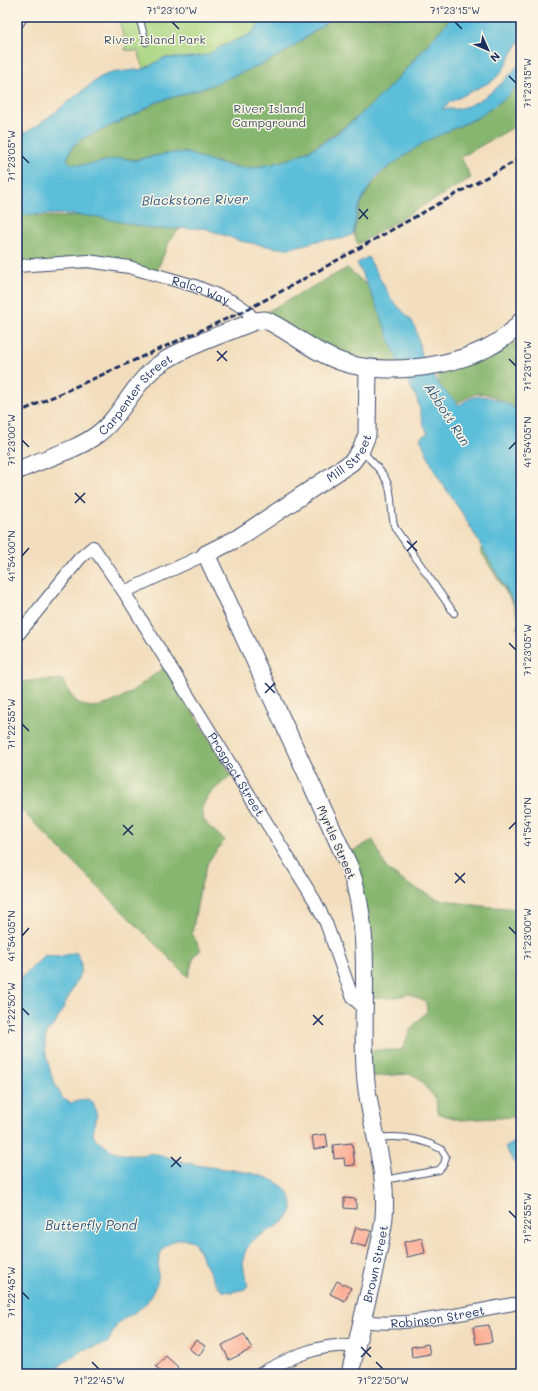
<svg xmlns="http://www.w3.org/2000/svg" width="538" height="1391" viewBox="0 0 538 1391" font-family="Mali,sans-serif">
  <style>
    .green { fill: #aad581; stroke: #628270 }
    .forest { fill: #87b66f; stroke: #517266 }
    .water { fill: #5bbed9; stroke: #3b769c }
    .building { fill: #fda68d }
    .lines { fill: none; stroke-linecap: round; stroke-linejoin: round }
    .lane-casing { stroke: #3b496c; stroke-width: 8 }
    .street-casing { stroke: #3b496c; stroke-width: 14 }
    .secondary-casing { stroke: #3b496c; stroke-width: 19 }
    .lane { stroke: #fff; stroke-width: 6 }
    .street { stroke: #fff; stroke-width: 12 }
    .secondary { stroke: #fff; stroke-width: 17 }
    .rail { stroke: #1b2f5e; stroke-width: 3; stroke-dasharray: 6 3; stroke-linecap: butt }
    .ticks { fill: none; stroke: #1b2f5e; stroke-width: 1.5 }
    .labels { text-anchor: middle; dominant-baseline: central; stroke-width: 3; stroke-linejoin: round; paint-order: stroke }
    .park-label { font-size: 12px; fill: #3f5867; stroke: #fcf5e5 }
    .street-label { font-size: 12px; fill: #1b2f5e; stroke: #fcf5e5 }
    .water-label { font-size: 13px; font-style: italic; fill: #2e5a83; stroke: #fcf5e5 }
    .neatline { fill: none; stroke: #1b2f5e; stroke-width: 1.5 }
    .ticks-label { font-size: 10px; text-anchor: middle; fill: #1b2f5e }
  </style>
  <rect width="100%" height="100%" fill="#fcf5e5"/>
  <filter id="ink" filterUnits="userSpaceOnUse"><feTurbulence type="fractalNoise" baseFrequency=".025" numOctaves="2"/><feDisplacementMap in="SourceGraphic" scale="8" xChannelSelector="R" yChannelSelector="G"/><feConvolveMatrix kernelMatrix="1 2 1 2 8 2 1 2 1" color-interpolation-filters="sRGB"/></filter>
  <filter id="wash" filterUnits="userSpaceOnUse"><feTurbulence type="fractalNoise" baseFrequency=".012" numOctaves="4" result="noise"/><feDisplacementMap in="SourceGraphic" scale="16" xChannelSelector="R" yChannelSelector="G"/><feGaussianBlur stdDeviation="0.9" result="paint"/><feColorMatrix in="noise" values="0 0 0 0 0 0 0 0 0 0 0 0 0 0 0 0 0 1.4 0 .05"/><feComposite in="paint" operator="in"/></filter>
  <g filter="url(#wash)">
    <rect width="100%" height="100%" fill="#f2debe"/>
    <path class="green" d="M118 17H265L251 34 220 47 207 55 185 58H164L144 69 138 51 125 50 126 46Z"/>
    <g class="forest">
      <path d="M334 17H452L375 103 344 127 313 148 283 163 246 168 208 160 183 152 142 158 135 160 123 158 86 165 71 164 67 159 72 147 80 140 140 112 154 103 207 87 260 65 284 53Z"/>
      <path d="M521 80V123L461 157 471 178 358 244C351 230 355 233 357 219 361 181 411 146 444 132 455 127 467 124 477 118 494 107 508 95 521 80Z"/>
      <path d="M17 215 64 217 87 215 185 223 170 240 156 273 135 267 17 264Z"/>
      <path d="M347 268 367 285 378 300 403 362 369 368 259 316Z"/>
      <path d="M502 331 521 349V414C508 406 490 388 473 395 466 397 460 402 453 405L439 388 438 375 431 363 466 353Z"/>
      <path d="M484 545 521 594V634L517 629 519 619 512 602 480 550Z"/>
      <path d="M165 667 232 776C222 782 199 800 202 814 203 824 218 834 225 840L208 862 200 889 192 934 201 950 194 956 188 977 17 806V683L27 681 62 679C67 688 72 701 83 705 109 715 145 680 165 667Z"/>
      <path d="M373 840 387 869 406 883 437 899 481 906 521 909V1093L516 1102 515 1117 460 1120 437 1113 436 1099 416 1076 408 1074 366 1077 365 1050H401L405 1043 410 1030 427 1011 426 1002 409 994 393 998 365 997 354 898 345 890 351 884 343 856Z"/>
    </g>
    <g class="water">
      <path d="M265 17H334L284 53 260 65 207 87 154 103 140 112 80 140 72 147 67 159C72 172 110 159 121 158 126 158 131 161 136 160 146 158 174 151 184 153 190 153 198 157 204 159 216 163 232 167 245 168 252 169 260 166 266 165 341 153 404 71 452 17H521V38L503 70 494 80 450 102 442 109C447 109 452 109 457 109 483 104 506 81 521 61V80L508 96 479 117 426 141 383 171 374 180 363 197 357 212 353 234 342 239 321 240 291 248H278L240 241 204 228 153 229 98 217 67 214 17 215V137L37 126 99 78 110 73 144 69 164 58H185L207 55 220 47 251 34Z"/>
      <path d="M368 257 392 300 412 321 416 330 422 355 439 385 459 405C462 403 466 400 469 399 486 390 506 405 521 410V615L464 516 436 474 420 438 428 433 424 426 417 399 395 355 378 308 357 263Z"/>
      <path d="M73 953H77L81 961V972L55 1024 47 1032 45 1041V1050L52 1078 63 1099 71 1103 87 1099 93 1102 97 1116 93 1132C93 1137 97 1140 101 1143 114 1153 125 1156 141 1155 146 1154 151 1153 156 1154 170 1157 183 1163 197 1165 221 1170 278 1170 290 1196 303 1228 255 1226 245 1252 241 1263 245 1275 248 1285L245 1289 231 1292 222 1291 215 1283 195 1243C184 1234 165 1241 160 1255 157 1262 159 1271 158 1279 157 1285 152 1293 149 1299 142 1311 128 1314 118 1324 114 1328 111 1337 108 1343L83 1350 54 1369 42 1374H17V982L45 955 59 957Z"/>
      <path d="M521 1138V1172L505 1148Z"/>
    </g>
    <g id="blocks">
      <g class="building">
        <path d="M326 1134 328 1147 314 1149 312 1136Z"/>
        <path d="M352 1143 355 1165 345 1166 344 1158 334 1159 333 1145Z"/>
        <path d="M344 1198 356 1199V1209L344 1208Z"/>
        <path d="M356 1227 371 1231 366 1247 351 1243Z"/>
        <path d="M422 1238 425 1253 407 1257 404 1242Z"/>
        <path d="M337 1281 351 1288 345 1301 330 1294Z"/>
        <path d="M489 1325 492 1342 476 1344 473 1327Z"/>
        <path d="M244 1334 252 1349 229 1360 222 1345Z"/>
        <path d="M196 1340 205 1346 199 1356 189 1349Z"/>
        <path d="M428 1344 430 1354 412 1357 411 1347Z"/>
        <path d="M166 1356 178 1367 172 1374H164L156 1367Z"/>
      </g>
    </g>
  </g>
  <g filter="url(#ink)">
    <use href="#blocks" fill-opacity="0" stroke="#3b496c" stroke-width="1"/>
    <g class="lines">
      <defs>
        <g id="lane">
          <path d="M139 17 146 42"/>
          <path d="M362 451C371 461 383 471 388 484 393 496 390 514 395 528L454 613"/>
          <path d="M377 1138C399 1135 421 1138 441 1149L446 1157 444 1164 439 1170 384 1180"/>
        </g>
        <g id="street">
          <path d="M17 23 21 17"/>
          <path id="s1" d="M17 266 88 261 129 267 195 286 234 302 246 310 255 321"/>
          <path d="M124 592 206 554"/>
          <path id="s2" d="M17 636 80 558 93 547 124 592 315 901 326 923 351 993 354 999 364 1008"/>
          <path id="s3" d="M362 1321C407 1328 467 1312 513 1304"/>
          <path d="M260 1374C290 1358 322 1341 356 1347"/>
        </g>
        <g id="secondary">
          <path id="s4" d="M17 471C41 459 73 452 95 436 119 420 130 390 151 371 175 349 224 334 255 321L265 320 270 322C295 335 315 353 342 362 391 379 489 365 521 321"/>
          <path id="s5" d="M350 1374C357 1343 364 1311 372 1280 376 1259 382 1238 384 1217 388 1172 371 1127 366 1082 359 1010 375 936 349 866L206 554 238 538 352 462 361 450 367 435 368 368"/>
        </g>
      </defs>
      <use href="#lane" class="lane-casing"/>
      <use href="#street" class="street-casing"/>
      <use href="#secondary" class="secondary-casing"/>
      <use href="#lane" class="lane"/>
      <use href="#street" class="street"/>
      <use href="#secondary" class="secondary"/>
      <path class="rail" d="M17 413 246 310 280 292 521 158"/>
    </g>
  </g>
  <path class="ticks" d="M172 22 179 29M455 22 462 29M509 76 516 83M22 156 29 163M359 209 368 219M359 219 368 209M217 351 227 361M509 359 516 366M217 361 227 351M22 440 29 447M509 449 516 442M75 493 85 503M75 503 85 493M407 541 417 551M407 551 417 541M22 556 29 548M509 643 516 650M265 683 275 693M265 693 275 683M22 724 29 731M123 825 133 835M509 829 516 822M123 835 133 825M455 873 465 883M455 883 465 873M509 927 516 934M22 936 29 928M22 1008 29 1015M313 1015 323 1025M313 1025 323 1015M171 1157 181 1167M171 1167 181 1157M509 1211 516 1218M22 1292 29 1299M361 1347 371 1357M361 1357 371 1347M92 1362 99 1369M376 1362 383 1369"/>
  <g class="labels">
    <g class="park-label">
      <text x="155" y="39">River Island Park</text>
      <text x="269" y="108">River Island<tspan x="269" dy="14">Campground</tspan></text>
    </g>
    <g class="street-label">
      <text stroke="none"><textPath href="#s1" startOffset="188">Ralco Way</textPath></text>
      <text stroke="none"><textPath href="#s4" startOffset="144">Carpenter Street</textPath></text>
      <text stroke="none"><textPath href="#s5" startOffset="1032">Mill Street</textPath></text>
      <text stroke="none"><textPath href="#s2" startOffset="386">Prospect Street</textPath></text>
      <text transform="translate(337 842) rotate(66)">Myrtle Street</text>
      <text stroke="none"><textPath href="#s5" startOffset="113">Brown Street</textPath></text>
      <text stroke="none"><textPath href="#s3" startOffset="76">Robinson Street</textPath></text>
    </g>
    <g class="water-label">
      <text transform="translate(195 199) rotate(-1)">Blackstone River</text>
      <text transform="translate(448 414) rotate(57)">Abbott Run</text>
      <text x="91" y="1224">Butterfly Pond</text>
    </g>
  </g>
  <rect width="538" height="1391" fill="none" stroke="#fcf5e5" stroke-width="44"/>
  <g transform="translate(488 50) rotate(135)" stroke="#fcf5e5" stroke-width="3" paint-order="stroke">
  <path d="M0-3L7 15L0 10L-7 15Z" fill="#1b2f5e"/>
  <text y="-6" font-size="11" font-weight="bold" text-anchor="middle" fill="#1b2f5e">N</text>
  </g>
  <rect x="22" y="22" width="494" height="1347" class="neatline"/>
  <g class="ticks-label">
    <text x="172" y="14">71°23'10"W</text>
    <text x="455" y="14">71°23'15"W</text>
    <text transform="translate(527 83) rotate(-90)" y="4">71°23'15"W</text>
    <text transform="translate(11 156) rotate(-90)" y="4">71°23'05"W</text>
    <text transform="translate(527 366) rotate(-90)" y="4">71°23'10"W</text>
    <text transform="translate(11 440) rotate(-90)" y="4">71°23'00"W</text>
    <text transform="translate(527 442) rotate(-90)" y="4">41°54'05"N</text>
    <text transform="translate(11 556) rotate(-90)" y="4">41°54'00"N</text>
    <text transform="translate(527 650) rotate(-90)" y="4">71°23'05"W</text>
    <text transform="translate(11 724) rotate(-90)" y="4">71°22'55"W</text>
    <text transform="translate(527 822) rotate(-90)" y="4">41°54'10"N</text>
    <text transform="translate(527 934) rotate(-90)" y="4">71°23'00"W</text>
    <text transform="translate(11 936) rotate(-90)" y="4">41°54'05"N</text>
    <text transform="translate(11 1008) rotate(-90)" y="4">71°22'50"W</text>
    <text transform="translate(527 1218) rotate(-90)" y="4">71°22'55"W</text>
    <text transform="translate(11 1292) rotate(-90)" y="4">71°22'45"W</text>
    <text x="99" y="1384">71°22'45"W</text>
    <text x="383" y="1384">71°22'50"W</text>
  </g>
</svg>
